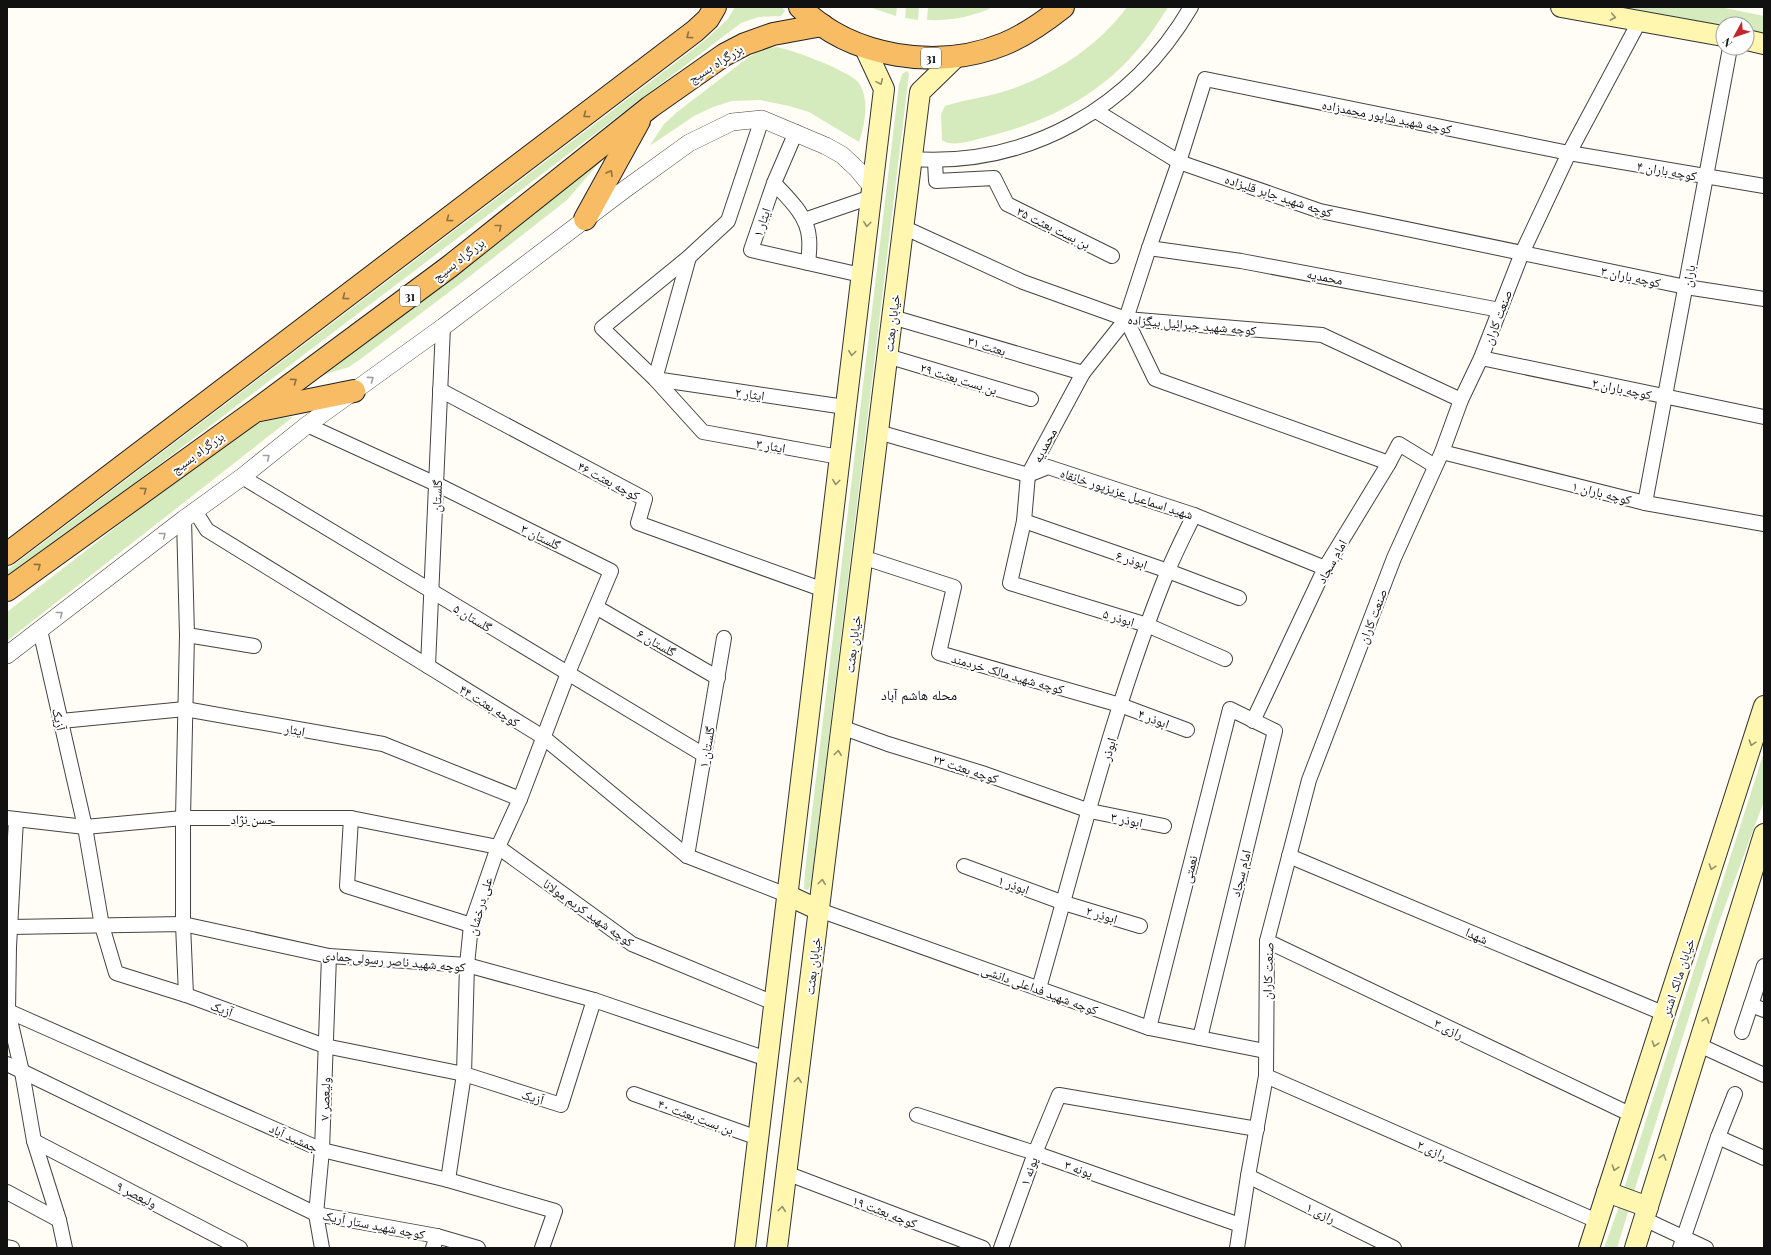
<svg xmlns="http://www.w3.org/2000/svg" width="1771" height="1255" viewBox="0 0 1771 1255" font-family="'Playfair Display','Noto Naskh Arabic',serif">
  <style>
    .green { fill: #d5ebbd }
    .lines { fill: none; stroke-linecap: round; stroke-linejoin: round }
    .minor-casing { stroke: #444; stroke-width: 16 }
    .tertiary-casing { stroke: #444; stroke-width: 18 }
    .secondary-casing { stroke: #333; stroke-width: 22 }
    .trunk-casing { stroke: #222; stroke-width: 24 }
    .minor { stroke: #fff; stroke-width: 14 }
    .tertiary { stroke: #fff; stroke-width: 17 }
    .secondary { stroke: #fff6b0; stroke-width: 20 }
    .trunk { stroke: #f7bc64; stroke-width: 22 }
    .oneway { stroke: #948f68 }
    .oneway2 { stroke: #906f3f }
    .oneway3 { stroke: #a0a0a0 }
    .labels { text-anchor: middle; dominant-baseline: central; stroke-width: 4; stroke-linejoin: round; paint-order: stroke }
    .shield { fill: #fff; stroke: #585858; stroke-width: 1 }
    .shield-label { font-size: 12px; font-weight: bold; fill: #111 }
    .street-label { font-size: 13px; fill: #111; stroke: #fff }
    .neighbourhood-label { font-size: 14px; fill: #111; stroke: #fff }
  </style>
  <rect width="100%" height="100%" fill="#fffdf5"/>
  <g class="green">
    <path d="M735 7H782L785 11 781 16 759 17 741 23 7 580V570L704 41 728 19Z"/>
    <path d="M869 7H897L896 16Z"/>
    <path d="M906 7H919L918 20 905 18Z"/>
    <path d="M928 7H993C973 17 949 21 927 20Z"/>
    <path d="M1127 7H1168C1125 80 1067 117 986 137 974 140 952 148 942 140L941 114 945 106C963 100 981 98 999 93 1048 79 1097 48 1127 7Z"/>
    <path d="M1618 7H1720L1764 16V34L1747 30V24H1723V26Z"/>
    <path d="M776 47C791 49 849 71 858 82 870 97 865 125 859 142L809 112 789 106 760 100 732 101 713 107 694 116 654 143 650 145 664 124 677 112 749 57 763 49Z"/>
    <path d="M907 71 909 74 811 885 808 890 804 889 805 871 899 84 902 74Z"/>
    <path d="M604 157 567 200 465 280 362 358 349 367 313 378Z"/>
    <path d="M293 417 7 641V612L233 436C253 422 270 419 293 417Z"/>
    <path d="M1764 752V801L1718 925 1633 1195 1623 1192Z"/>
    <path d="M1620 1204 1630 1206 1617 1248H1604Z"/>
  </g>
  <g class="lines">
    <defs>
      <g id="minor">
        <path d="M1096 111 1179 162 1320 211 1686 287 1764 299"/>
        <path d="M762 119 728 221 689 257 602 328 655 379 703 432 839 457"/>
        <path d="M796 132 774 183 751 250 861 275"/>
        <path d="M911 159C1029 167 1132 108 1191 7"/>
        <path d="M935 161 936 181 994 178 1007 204 1112 256"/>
        <path d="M774 183C788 198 808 216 809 238 810 246 809 254 808 263"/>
        <path d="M804 220 871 197"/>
        <path d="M903 227 1023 282 1126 319 1322 335 1461 400"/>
        <path d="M1149 248 1241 261 1500 310"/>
        <path d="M689 257 655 379 845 407"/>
        <path d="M892 317 1083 373"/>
        <path d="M1126 319 1155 379 1389 463"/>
        <path d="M887 356 1031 399"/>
        <path d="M1481 358 1764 417"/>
        <path d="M440 390 645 499 638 523 824 590"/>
        <path d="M307 425 436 484 611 571 568 673 520 799 498 847 471 925 467 965 464 1074 448 1180"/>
        <path d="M878 432 1028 475 1048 467 1194 515 1325 568"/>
        <path d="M1442 452 1645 503 1764 524"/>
        <path d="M242 477 704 755"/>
        <path d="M1645 503 1730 48"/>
        <path d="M195 511 207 530 543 737 687 856 787 895"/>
        <path d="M184 519 187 635 183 818V924L186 995"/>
        <path d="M1024 521 1168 571 1239 598"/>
        <path d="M862 557 954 587 939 653 1120 705 1187 730"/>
        <path d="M596 607 718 678"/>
        <path d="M40 630 85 827 102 926 116 973 186 995 325 1046 464 1074 561 1105 594 1000"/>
        <path d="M187 635 254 646"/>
        <path d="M1225 659 1147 625 1010 583 1024 521 1028 475 1083 373 1126 319 1149 248 1179 162 1205 79 1569 153 1764 186"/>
        <path d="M428 666 443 327"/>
        <path d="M61 721 185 709 383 744 520 799"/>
        <path d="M1253 721 1325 568 1389 463 1399 444 1435 466"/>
        <path d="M841 727 888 744 985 774 1090 811 1164 826"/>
        <path d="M7 818 85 827 183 818H351L498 847 632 944 774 1003"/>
        <path d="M351 818 347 886 471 925"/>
        <path d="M16 819 9 947 8 1011 22 1072 34 1141 59 1220 65 1248"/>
        <path d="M687 856 724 638"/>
        <path d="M1289 856 1665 1014"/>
        <path d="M964 866 1064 903 1140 926"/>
        <path d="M819 910 1149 1028 1265 1051"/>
        <path d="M10 927 183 924 329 956 467 965 594 1000 767 1059"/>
        <path d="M1267 941 1632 1115"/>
        <path d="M1039 988C1079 849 1113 707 1167 573 1175 553 1185 534 1194 515"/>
        <path d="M1751 1005 1764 1010"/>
        <path d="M8 1011 322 1150 448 1180 555 1211 542 1248"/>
        <path d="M1149 1028 1230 709 1275 731 1200 1038"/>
        <path d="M1742 1032 1764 966"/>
        <path d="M1699 1045 1764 1075"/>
        <path d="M7 1064 316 1214 437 1236 478 1248"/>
        <path d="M1266 1076 1597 1221"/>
        <path d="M634 1094 758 1138"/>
        <path d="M917 1115 1035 1153 1240 1225"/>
        <path d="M1718 1137 1764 1158"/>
        <path d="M34 1141 240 1248"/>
        <path d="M786 1173 983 1248"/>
        <path d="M1248 1176 1394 1248"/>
        <path d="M7 1192 59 1220"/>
        <path d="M1644 1219 1706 1248"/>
        <path d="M7 1247 12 1248"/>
        <path d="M322 1248 316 1214 322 1150 329 956"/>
        <path d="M433 1248 437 1236"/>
        <path d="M1001 1248 1035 1153 1059 1095 1257 1129"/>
        <path d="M1237 1248 1248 1176 1266 1076 1267 941 1309 780 1394 558 1442 452 1461 400 1481 358 1522 253 1569 153 1639 22"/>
        <path d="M1680 1248 1718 1137 1735 1094"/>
      </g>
      <path id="tertiary" d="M7 655 184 519 242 477 307 425 443 327 624 190 689 143 732 122 762 119 826 146 842 155 857 169 872 187"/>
      <g id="secondary">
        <path d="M1561 7 1723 36"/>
        <path d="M1747 40 1764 44"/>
        <path d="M787 895 819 910"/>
        <path d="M1607 1192 1648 1207"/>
        <path d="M745 1248 884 89 864 46"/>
        <path d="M777 1248 920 92 957 56"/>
        <path d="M1589 1248 1764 706"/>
        <path d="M1635 1248 1764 834"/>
      </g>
      <g id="trunk">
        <path d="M800 7C851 58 938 71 1004 44 1026 35 1044 22 1063 7"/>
        <path d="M585 219 639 121"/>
        <path d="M260 410 354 391"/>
        <path d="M7 554 695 31 708 19 715 7"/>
        <path d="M7 590 255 411 449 267 650 107 724 55 745 44 773 34 822 25"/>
      </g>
    </defs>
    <use href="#minor" class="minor-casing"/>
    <use href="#tertiary" class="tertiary-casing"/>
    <use href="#secondary" class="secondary-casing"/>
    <use href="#trunk" class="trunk-casing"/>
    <use href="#minor" class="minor"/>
    <use href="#tertiary" class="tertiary"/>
    <use href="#secondary" class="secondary"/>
    <use href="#trunk" class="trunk"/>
  </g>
  <defs><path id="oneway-chevron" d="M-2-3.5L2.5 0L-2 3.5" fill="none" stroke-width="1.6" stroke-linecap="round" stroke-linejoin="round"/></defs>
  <g class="oneway">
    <use href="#oneway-chevron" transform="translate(1613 17) rotate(11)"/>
    <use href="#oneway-chevron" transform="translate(880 82) rotate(66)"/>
    <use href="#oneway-chevron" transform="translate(867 224) rotate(97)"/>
    <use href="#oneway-chevron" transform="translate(852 353) rotate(97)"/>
    <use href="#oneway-chevron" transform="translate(836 482) rotate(97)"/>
    <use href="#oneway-chevron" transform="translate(1752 743) rotate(108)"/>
    <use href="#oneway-chevron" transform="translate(838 753) rotate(-83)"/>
    <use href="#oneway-chevron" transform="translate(1712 867) rotate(108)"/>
    <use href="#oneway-chevron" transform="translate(822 882) rotate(-83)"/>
    <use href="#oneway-chevron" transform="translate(1706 1020) rotate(-73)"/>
    <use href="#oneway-chevron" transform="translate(1655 1044) rotate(108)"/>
    <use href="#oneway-chevron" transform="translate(798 1080) rotate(-83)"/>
    <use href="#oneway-chevron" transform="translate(1663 1157) rotate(-73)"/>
    <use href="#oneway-chevron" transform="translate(1615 1168) rotate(108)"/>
    <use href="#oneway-chevron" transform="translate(782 1209) rotate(-83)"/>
  </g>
  <g class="oneway2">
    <use href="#oneway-chevron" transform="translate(689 36) rotate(143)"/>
    <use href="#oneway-chevron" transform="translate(586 115) rotate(143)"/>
    <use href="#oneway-chevron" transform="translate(610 173) rotate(-61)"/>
    <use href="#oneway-chevron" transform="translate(449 219) rotate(143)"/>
    <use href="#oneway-chevron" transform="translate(499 227) rotate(-39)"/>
    <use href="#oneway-chevron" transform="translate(345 297) rotate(143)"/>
    <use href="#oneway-chevron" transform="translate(294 381) rotate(-36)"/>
    <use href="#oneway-chevron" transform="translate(144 490) rotate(-36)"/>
    <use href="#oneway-chevron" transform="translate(38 566) rotate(-36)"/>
  </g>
  <g class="oneway3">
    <use href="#oneway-chevron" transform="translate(371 379) rotate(-36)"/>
    <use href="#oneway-chevron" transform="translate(267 457) rotate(-39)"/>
    <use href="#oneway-chevron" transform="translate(163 535) rotate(-38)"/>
    <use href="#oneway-chevron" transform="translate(60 614) rotate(-38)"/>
  </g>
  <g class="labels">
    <g class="shield">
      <rect x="921" y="48" width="20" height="20" rx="3"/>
      <rect x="400" y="286" width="20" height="20" rx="3"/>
    </g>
    <g class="shield-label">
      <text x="931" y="58">31</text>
      <text x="410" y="296">31</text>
    </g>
    <g class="street-label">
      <text transform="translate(715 63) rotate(-32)">بزرگراه بسیج</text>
      <text transform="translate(1387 116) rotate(11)">کوچه شهید شاپور محمدزاده</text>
      <text transform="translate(1667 170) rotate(10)">کوچه باران ۴</text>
      <text transform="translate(1279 195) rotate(18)">کوچه شهید جابر قلیزاده</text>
      <text transform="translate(761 222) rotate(-71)">ایثار ۱</text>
      <text transform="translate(1054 227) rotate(26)">بن بست بعثت ۳۵</text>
      <text transform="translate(458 259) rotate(-38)">بزرگراه بسیج</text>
      <text transform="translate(1325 276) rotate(11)">محمدیه</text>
      <text transform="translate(1631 276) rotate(12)">کوچه باران ۳</text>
      <text transform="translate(1688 276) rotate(-80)">باران</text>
      <text transform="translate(1497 317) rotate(-69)">صنعت کاران</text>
      <text transform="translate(891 323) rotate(-83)">خیابان بعثت</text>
      <text transform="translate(1192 324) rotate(5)">کوچه شهید جبرائیل بیگزاده</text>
      <text transform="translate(987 345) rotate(17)">بعثت ۳۱</text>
      <text transform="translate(959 378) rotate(17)">بن بست بعثت ۲۹</text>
      <text transform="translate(1622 388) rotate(12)">کوچه باران ۲</text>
      <text transform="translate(750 393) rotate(8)">ایثار ۲</text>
      <text transform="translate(771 445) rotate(10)">ایثار ۳</text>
      <text transform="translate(1044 445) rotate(-62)">محمدیه</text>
      <text transform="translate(197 452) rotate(-36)">بزرگراه بسیج</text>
      <text transform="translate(609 480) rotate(28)">کوچه بعثت ۴۶</text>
      <text transform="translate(1602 492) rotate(14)">کوچه باران ۱</text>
      <text transform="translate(1127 493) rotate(18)">شهید اسماعیل عزیزپور خانقاه</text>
      <text transform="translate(436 496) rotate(-88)">گلستان</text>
      <text transform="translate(541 536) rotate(26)">گلستان ۳</text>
      <text transform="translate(1132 559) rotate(19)">ابوذر ۶</text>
      <text transform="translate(1331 561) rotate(-61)">امام سجاد</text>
      <text transform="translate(1372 616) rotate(-69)">صنعت کاران</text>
      <text transform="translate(473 617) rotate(31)">گلستان ۵</text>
      <text transform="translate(1119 617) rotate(17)">ابوذر ۵</text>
      <text transform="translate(657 642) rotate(30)">گلستان ۶</text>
      <text transform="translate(852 644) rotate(-83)">خیابان بعثت</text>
      <text transform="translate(1008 673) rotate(16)">کوچه شهید مالک خردمند</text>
      <text transform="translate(490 705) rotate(32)">کوچه بعثت ۴۴</text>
      <text transform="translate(1154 718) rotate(21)">ابوذر ۴</text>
      <text transform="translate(60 719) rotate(77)">آزیک</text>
      <text transform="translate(295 729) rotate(10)">ایثار</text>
      <text transform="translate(706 747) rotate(-80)">گلستان ۱</text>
      <text transform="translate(1108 749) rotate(-74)">ابوذر</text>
      <text transform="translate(966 768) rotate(18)">کوچه بعثت ۲۳</text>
      <text x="253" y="818">حسن نژاد</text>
      <text transform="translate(1127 819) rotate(12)">ابوذر ۳</text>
      <text transform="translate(1189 869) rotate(-76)">نعمتی</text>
      <text transform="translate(1240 873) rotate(-76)">امام سجاد</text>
      <text transform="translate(1014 884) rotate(20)">ابوذر ۱</text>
      <text transform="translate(479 906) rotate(-74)">علی درخشان</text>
      <text transform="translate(589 912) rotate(35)">کوچه شهید کریم مولانا</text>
      <text transform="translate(1102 914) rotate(17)">ابوذر ۲</text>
      <text transform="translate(1477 935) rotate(23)">شهدا</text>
      <text transform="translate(394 960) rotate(5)">کوچه شهید ناصر رسولی‌جمادی</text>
      <text transform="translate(812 966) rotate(-83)">خیابان بعثت</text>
      <text transform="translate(1267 971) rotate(-88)">صنعت کاران</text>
      <text transform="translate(1677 977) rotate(-72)">خیابان مالک اشتر</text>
      <text transform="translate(1040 989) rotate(20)">کوچه شهید فداعلی دانشی</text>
      <text transform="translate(222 1008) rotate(20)">آزیک</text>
      <text transform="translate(1449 1028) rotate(26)">رازی ۳</text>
      <text transform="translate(533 1096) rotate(17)">آزیک</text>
      <text transform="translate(324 1099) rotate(-88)">ولیعصر ۷</text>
      <text transform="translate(696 1116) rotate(20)">بن بست بعثت ۴۰</text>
      <text transform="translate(294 1137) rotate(24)">جمشید آباد</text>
      <text transform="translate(1432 1149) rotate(24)">رازی ۲</text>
      <text transform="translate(1079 1168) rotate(19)">پونه ۳</text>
      <text transform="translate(1028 1171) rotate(-71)">پونه ۱</text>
      <text transform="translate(137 1194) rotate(27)">ولیعصر ۹</text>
      <text transform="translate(885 1211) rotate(21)">کوچه بعثت ۱۹</text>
      <text transform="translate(1321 1212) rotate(26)">رازی ۱</text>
      <text transform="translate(374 1224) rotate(11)">کوچه شهید ستار آریک</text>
    </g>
    <g class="neighbourhood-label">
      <text x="919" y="694">محله هاشم آباد</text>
    </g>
  </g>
  <rect width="1771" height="1255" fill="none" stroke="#111111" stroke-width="16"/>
  <g transform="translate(1735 36) rotate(230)"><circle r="19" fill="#ffffff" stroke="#a0a0a0"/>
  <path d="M0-3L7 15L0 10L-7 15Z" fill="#c4262e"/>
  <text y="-6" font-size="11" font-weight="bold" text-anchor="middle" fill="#111111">N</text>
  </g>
</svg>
